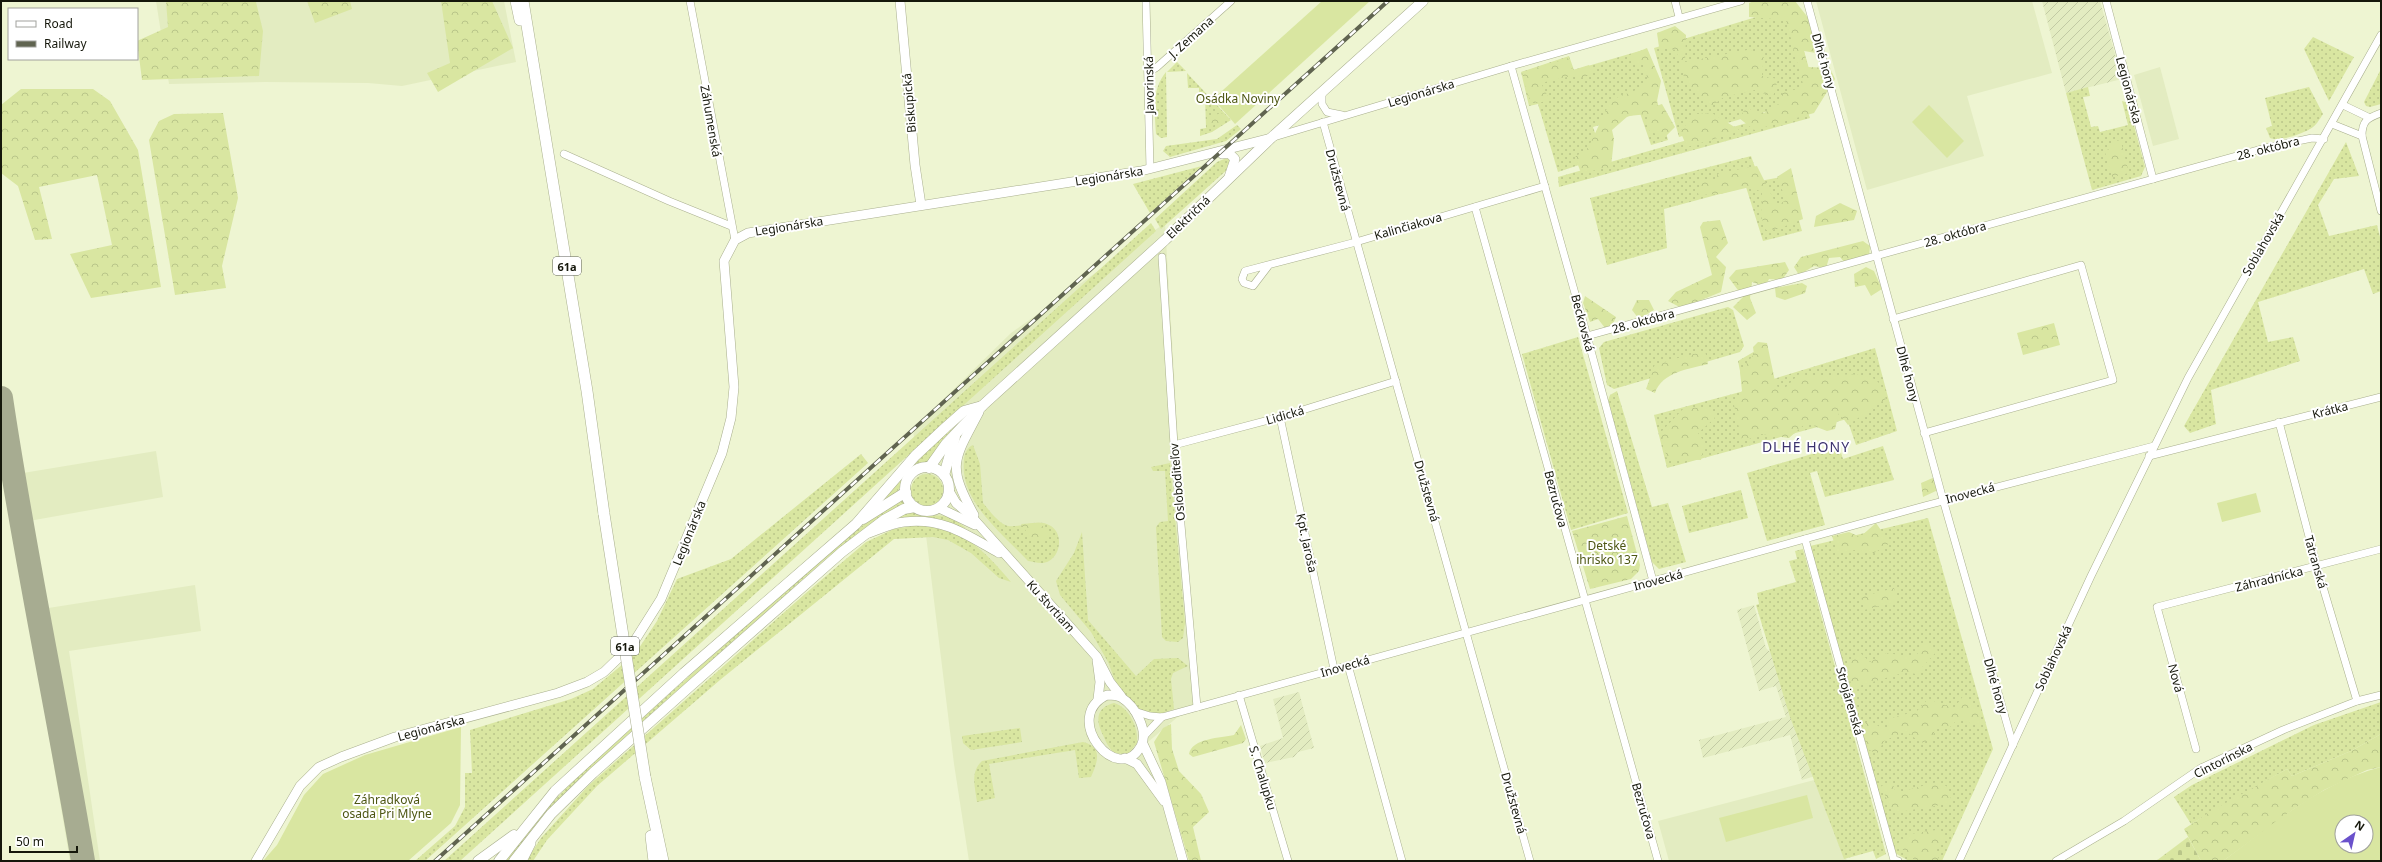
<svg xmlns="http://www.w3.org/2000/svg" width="2382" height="862" viewBox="0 0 2382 862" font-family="'Noto Sans',sans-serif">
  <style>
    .built { fill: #e3ecc1 }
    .industrial { fill: url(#industrial-furrows) }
    .grass { fill: url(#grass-dots) }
    .forest { fill: url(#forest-crowns) }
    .cemetery { fill: url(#cemetery-stones) }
    .garden { fill: #d9e6a1; fill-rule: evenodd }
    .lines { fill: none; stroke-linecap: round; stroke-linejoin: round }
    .taxiway { stroke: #a7ac91; stroke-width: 24 }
    .minor-casing { stroke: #a9af8e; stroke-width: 8 }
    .tertiary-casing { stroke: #a9af8e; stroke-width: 10 }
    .secondary-casing { stroke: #a9af8e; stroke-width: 11 }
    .primary-casing { stroke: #a9af8e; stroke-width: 12 }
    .minor { stroke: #fff; stroke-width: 7 }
    .tertiary { stroke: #fff; stroke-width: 9 }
    .secondary { stroke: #fff; stroke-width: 10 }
    .primary { stroke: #fff; stroke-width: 11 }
    .rail-casing { stroke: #606450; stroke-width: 4 }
    .rail { stroke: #fff; stroke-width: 2.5; stroke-dasharray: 8; stroke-linecap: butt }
    .primary-bridge-casing { stroke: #a9af8e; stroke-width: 12; stroke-linecap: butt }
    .primary-bridge { stroke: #fff; stroke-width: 11 }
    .labels { text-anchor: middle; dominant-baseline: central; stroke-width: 4; stroke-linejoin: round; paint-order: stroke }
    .shield { fill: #fff; stroke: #5b5d54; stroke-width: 1 }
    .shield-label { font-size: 11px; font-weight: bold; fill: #15170b }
    .street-label { font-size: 12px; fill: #15170b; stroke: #fff }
    .park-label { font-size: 12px; fill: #4d5612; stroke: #fff }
    .quarter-label { font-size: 14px; letter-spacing: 1px; fill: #3d336f; stroke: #fff }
  </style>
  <defs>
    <pattern id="industrial-furrows" width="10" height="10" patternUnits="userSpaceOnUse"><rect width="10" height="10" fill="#e3ecc1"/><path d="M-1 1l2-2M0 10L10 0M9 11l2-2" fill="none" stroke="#c2caa4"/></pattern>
    <pattern id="grass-dots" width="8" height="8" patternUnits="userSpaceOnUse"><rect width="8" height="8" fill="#d9e6a1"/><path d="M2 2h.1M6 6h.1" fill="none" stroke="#b9c589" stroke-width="1.8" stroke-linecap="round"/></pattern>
    <pattern id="forest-crowns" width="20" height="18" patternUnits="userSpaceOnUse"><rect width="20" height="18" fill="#d9e6a1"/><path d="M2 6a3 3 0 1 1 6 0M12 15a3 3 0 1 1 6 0" fill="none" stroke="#b9c589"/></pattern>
    <pattern id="cemetery-stones" width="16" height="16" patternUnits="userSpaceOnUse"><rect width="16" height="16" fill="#d9e6a1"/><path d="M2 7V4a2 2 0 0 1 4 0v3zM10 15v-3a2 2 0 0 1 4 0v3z" fill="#b9c589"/></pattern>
  </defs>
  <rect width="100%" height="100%" fill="#eef5d2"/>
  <g class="built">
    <path d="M156 1H504L516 62 402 86 368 83 265 82 169 84Z"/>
    <path d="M1816 1H2032L2052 73 1967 96 1984 156 1867 190Z"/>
    <path d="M2160 67 2179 139 2153 146 2134 75Z"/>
    <path d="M1165 223 1181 492 1199 699 1148 742 1177 861H969L954 764 913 429 1011 333Z"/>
    <path d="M156 451 163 497 29 521 42 609 195 585 201 631 69 651 100 861H70L5 476Z"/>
    <path d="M1818 779 1847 861H1669L1658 821Z"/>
  </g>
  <g class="industrial">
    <path d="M2042 1H2100L2122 79 2066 93Z"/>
    <path d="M1754 605 1766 648 1769 651 1784 647 1822 774 1802 780 1790 735 1703 758 1699 740 1786 717 1776 686 1759 691 1737 610Z"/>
    <path d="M1299 692 1314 748 1298 752 1294 757 1265 763 1260 746 1283 738 1273 699Z"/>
  </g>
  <g class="grass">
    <path d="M1789 7 1793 12 1817 97 1679 137 1654 48Z"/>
    <path d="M2313 37 2354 57 2329 101 2304 49Z"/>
    <path d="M1643 50 1668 140 1651 145 1640 113 1593 127 1603 157 1558 172 1538 104 1529 106 1521 72 1569 56 1574 70Z"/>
    <path d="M1177 62 1186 71 1167 72Z"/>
    <path d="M2381 69V104L2370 107 2366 106 2364 102Z"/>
    <path d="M1166 72 1167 137 1161 138 1156 134C1155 112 1151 90 1166 72Z"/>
    <path d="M1187 73 1231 120 1212 132 1200 136V129L1206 128 1205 96 1199 95V88H1188Z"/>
    <path d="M2088 87 2090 96 2083 97 2091 127 2098 126 2100 132 2128 125 2122 101 2128 103 2145 167 2141 176 2092 190 2066 93Z"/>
    <path d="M2309 87 2323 114C2319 120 2316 126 2310 129 2302 134 2279 142 2270 138L2266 128 2272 126 2265 98Z"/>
    <path d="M1806 106 1810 118 1559 187 1558 177Z"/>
    <path d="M1237 125 1241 129 1226 141 1170 157 1163 151 1166 146 1217 139Z"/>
    <path d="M2346 142 2359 176 2334 179 2318 205 2329 236 2377 225 2381 241V291L2373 294 2364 269 2258 302 2268 342 2293 337 2300 361 2211 390 2216 424 2190 433 2184 426Z"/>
    <path d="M1751 156 1760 181 1786 176 1802 231 1763 241 1746 187 1664 209 1667 248 1607 265 1590 198Z"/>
    <path d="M1224 159H1228L1231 162 1229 168 1161 229 1155 219 1217 162Z"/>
    <path d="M1202 166 1150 213 1133 184Z"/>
    <path d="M1151 223 1156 231 460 861H444Z"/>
    <path d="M1728 307 1733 310 1744 346 1740 352 1614 389 1607 385 1599 348 1604 342Z"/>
    <path d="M1578 337 1628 513 1571 530 1522 354Z"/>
    <path d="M1762 347 1770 380 1875 348 1897 431 1856 445 1847 419 1667 468 1654 415 1744 391 1738 361Z"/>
    <path d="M1617 391 1652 507 1668 503 1686 562 1659 569 1652 562 1608 400 1610 395Z"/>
    <path d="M957 422 926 463 910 470 894 497 875 508 927 449Z"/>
    <path d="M973 445 980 464 983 503C989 510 999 524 1008 526 1023 528 1037 517 1051 526 1063 534 1061 554 1049 561 1042 565 1035 562 1028 561 1002 533 959 501 964 460 964 455 967 447 973 445Z"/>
    <path d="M1839 446 1843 459 1883 446 1894 480 1825 497 1817 471 1810 473 1825 525 1767 541 1747 473Z"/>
    <path d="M861 454 868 463 425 861H415L455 826 465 807V773H472L470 730 571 699 593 689 635 654 657 621 677 579 731 559Z"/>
    <path d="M1170 463 1185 623 1183 638 1178 642 1166 641 1162 637 1156 527 1160 522 1168 521 1165 471H1153L1151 467Z"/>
    <circle cx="927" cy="490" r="16"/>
    <path d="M1741 490 1748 518 1689 533 1682 506Z"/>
    <path d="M903 498 906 505 829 556 625 737 570 788 509 861H504L548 807 589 765 847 536Z"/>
    <path d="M912 512 925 515 949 516 966 528 891 521 899 515Z"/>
    <path d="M1928 518 1993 749 1942 861H1909L1895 853 1810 546Z"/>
    <path d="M918 525C962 527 984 550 1011 582L999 578 971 553 948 540 933 537 894 539 720 680 597 786 547 840 533 861H526L541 838 588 786 806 593 866 542 894 529Z"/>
    <path d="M1082 532 1088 620 1136 676 1154 659 1178 658 1188 666 1173 673 1171 679 1174 709 1160 714H1149L1140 710 1124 693 1116 683 1108 662 1091 632 1060 595 1056 581 1074 553Z"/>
    <path d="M1803 549 1886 854 1876 859 1873 851 1844 859 1790 717 1756 605 1759 604 1757 593 1796 582 1789 561 1797 559 1795 551Z"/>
    <path d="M2381 702V734L2351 751 2292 776 2287 769 2191 824 2174 797 2192 785 2314 725Z"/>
    <path d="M1114 703C1129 707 1139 728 1137 743L1129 753C1124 754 1120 754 1116 753 1109 750 1106 742 1103 735 1096 721 1095 708 1114 703Z"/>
    <path d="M1020 728 1022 742 971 750 963 743 962 736Z"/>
    <path d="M1083 742C1104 747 1097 763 1091 777L1079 778 1075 750 989 764 995 798 977 802C975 787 970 772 982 761Z"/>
  </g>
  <g class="forest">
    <path d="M166 1 256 2 263 31 259 76 142 80 137 41 168 27Z"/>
    <path d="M307 1H350L352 9 315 23Z"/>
    <path d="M441 1H492L513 48 438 92 427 73 450 63Z"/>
    <path d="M1754 1H1795L1820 33 1816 53 1804 51 1808 67 1830 68 1835 79 1814 113 1754 130 1739 118 1746 108 1764 113 1780 103 1783 92 1804 88 1786 20 1749 17V3Z"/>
    <path d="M1675 26 1686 35 1685 62 1747 50 1764 53 1762 76 1778 79 1773 97 1755 90 1724 97 1709 108 1685 80 1676 50 1659 47 1657 33Z"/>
    <path d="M1647 48 1661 81 1656 106 1662 104 1675 127 1664 138 1648 130 1649 114 1628 116 1612 130 1614 139 1611 167 1581 173 1575 157 1588 148 1611 100 1641 88 1649 82 1643 65 1632 64 1630 55Z"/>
    <path d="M1569 58 1573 70 1589 65 1593 74 1580 78 1571 76 1541 83 1548 97 1546 101 1538 103 1532 102 1527 94 1522 72Z"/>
    <path d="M21 89H93L110 101 138 150 161 287 91 298 70 254 112 245 97 175 39 187 52 239 35 240 18 186 1 173V105Z"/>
    <path d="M223 113 238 198 222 266 226 288 175 295 149 140 159 121 174 114Z"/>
    <path d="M1221 113 1225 115V120L1212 126 1206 125 1209 117Z"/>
    <path d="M1712 113 1741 131 1687 147 1680 131 1696 114Z"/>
    <path d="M2120 138 2129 173 2112 177 2105 152Z"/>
    <path d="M1757 166 1777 206 1786 200 1777 177 1791 168 1803 219 1778 229 1766 230 1761 216 1762 192 1750 187 1721 194 1698 195 1700 179 1714 180 1719 173Z"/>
    <path d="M1840 203 1857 211 1854 220 1814 227 1816 216Z"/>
    <path d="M1720 220 1728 243 1716 257 1726 267 1721 292 1699 301 1689 312 1668 301 1676 292 1712 275 1700 227 1703 222Z"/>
    <path d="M1863 241 1870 246 1869 256 1845 263 1840 257 1829 258 1826 268 1814 266 1799 275 1794 267 1801 257Z"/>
    <path d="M1785 262 1789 270 1782 280 1769 279 1765 286 1752 282 1750 298 1756 313 1747 320 1733 307 1743 297 1729 278 1736 270Z"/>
    <path d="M1866 267 1874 271 1882 289 1871 296 1865 285 1855 287 1854 274Z"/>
    <path d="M1802 283 1807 286 1805 293 1785 300 1776 297 1775 288Z"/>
    <path d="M1585 296 1616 317 1609 333 1598 319 1590 322 1583 303Z"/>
    <path d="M1637 300H1649L1654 310 1639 319 1632 310Z"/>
    <path d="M2054 323 2060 345 2023 355 2017 333Z"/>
    <path d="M1758 342 1767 343 1776 386 1784 389 1799 374C1820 379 1866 368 1878 382 1882 386 1884 394 1886 399L1848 425 1839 413 1835 429 1827 431 1806 423 1789 438 1761 434 1742 442 1734 405 1742 391 1740 372 1754 354 1753 347Z"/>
    <path d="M1705 351 1708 364C1689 369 1662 372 1655 393L1646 389 1655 364Z"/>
    <path d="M1708 407 1715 418 1698 433 1705 443 1701 460 1667 459 1661 432 1684 408Z"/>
    <path d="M1935 477 1938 490 1923 497 1921 483Z"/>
    <path d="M1627 516 1640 565 1639 571 1631 579 1590 589 1572 531Z"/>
    <path d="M1036 523 1046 528 1049 537 1048 540 1032 539 1021 524Z"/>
    <path d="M1876 523 1890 543 1874 553 1856 550 1837 552 1832 536 1849 532 1860 537Z"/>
    <path d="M1894 588 1898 601 1864 610 1861 597Z"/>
    <path d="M1926 642 1938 650 1916 674 1906 672 1852 688 1846 664 1859 652 1870 662 1886 653 1915 657Z"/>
    <path d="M1964 695 1981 711 1979 726 1958 719 1948 729H1935L1932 739 1921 743 1906 731 1884 741 1877 754 1864 747 1863 727 1869 720 1883 729 1889 726 1888 719 1917 711 1928 699 1954 708Z"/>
    <path d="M1171 724 1172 749 1179 771 1201 794 1209 812 1193 827 1201 861H1189L1154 742 1163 728Z"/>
    <path d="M1241 725 1246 739 1243 743 1193 757 1189 754C1192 738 1221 738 1234 735Z"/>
    <path d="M2381 734V767L2367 770 2324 790 2294 809 2223 861H2201L2184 829 2213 810 2287 769 2292 776 2351 751Z"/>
    <path d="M1892 782 1896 793 1937 782 1948 787 1952 803 1893 813 1881 786Z"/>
    <path d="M1936 830 1945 839 1934 848 1939 859 1937 861C1915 861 1911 861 1898 843L1910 834Z"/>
  </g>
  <path class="cemetery" d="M2188 837 2201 861H2156Z"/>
  <g class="garden">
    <path d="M1322 1H1370L1235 124 1213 99Z"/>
    <path d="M1929 105 1964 141 1947 158 1912 122Z"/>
    <path d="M2256 493 2261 512 2222 522 2217 503Z"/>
    <path d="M461 727 460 805 451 823 408 861H263L277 845 304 795 323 774 365 755Z"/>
    <path d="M2381 767V861H2223C2272 825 2321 782 2381 767ZM2342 822H2366V846H2342Z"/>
    <path d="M1807 795 1813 818 1726 842 1719 818Z"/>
  </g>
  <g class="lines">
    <path class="taxiway" d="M1 398C24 553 57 706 83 861"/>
    <defs>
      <g id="minor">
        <path d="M690 1 735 240"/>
        <path d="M1146 1 1150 169"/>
        <path d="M1675 1 1679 17"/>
        <path d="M1807 1 1942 496 2013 745"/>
        <path d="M2106 1 2153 179"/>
        <path d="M1511 66 1587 336 1653 581"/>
        <path d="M1149 72 1157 67 1231 1"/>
        <path d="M1322 93V104L1327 112 1342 115"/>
        <path d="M2343 105 2368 117"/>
        <path d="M2381 113C2367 118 2362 121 2362 136L2381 211"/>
        <path d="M1323 122 1530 861"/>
        <path d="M2332 124 2362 136"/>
        <path d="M1274 137 1511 66 1741 1"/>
        <path d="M564 154 669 201 731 226"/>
        <path d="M1475 207 1658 861"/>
        <path d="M1162 257 1174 445 1197 707"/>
        <path d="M1269 265 1253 286 1244 283 1242 279 1245 271 1356 242 1545 186"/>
        <path d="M1893 319 2081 265 2113 380 1924 433"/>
        <path d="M1587 336 2265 148 2312 138 2324 139"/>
        <path d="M1280 417 1334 669"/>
        <path d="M2279 422 2317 567 2357 701"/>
        <path d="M1174 445 1280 417 1396 381"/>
        <path d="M2149 456 2381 397"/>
        <path d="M1805 539 1894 860 1898 861"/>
        <path d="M1348 665 1402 861"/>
        <path d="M1239 695 1288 861"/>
        <path d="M1134 711 1150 716 1162 717 1924 506 2154 446"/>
        <path d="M1144 736 1162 717"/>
        <path d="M2196 749 2157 607 2381 549"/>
        <path d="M1959 861 2091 576 2188 378 2381 35"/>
        <path d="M2056 861 2124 821 2201 768 2283 730 2357 701 2381 695"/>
      </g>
      <g id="tertiary">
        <path d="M900 1 915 165 921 205"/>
        <path d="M1222 154 1229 153 1235 159 1229 177"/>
        <path d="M949 491 956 503 971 516 1097 657 1110 682 1121 696"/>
        <path d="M939 508 975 525"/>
        <path d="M974 515C946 464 954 460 979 412"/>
        <path d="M869 533C880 529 893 523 904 522 943 517 967 535 999 553"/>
        <path d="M1097 660 1100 682 1098 699"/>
        <path d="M1107 695C1112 695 1118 695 1122 698 1135 706 1149 731 1141 746 1118 788 1060 717 1107 695Z"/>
        <path d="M1143 744 1161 782 1183 861"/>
        <path d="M1125 758 1137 764 1164 801"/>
        <path d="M256 861 300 786 319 767 341 757 395 737 558 693 587 682 604 672 632 645 661 599 722 453 731 418 734 387 724 261 735 240 748 233 1141 171 1271 138"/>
      </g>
      <g id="secondary">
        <circle cx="927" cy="489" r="22"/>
        <path d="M929 468 946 444 982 406 1165 240 1271 138 1423 1"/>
        <path d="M944 475 955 437"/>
        <path d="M863 519 906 492"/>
        <path d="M478 861 514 835"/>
        <path d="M499 861 555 791 684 673 856 524 915 456 946 427 964 411 982 406"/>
        <path d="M514 861 551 814 593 773 688 688 842 552 884 520 904 509 915 507"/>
      </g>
      <g id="primary">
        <path d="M516 1 520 20"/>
        <path d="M523 1 587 391 604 514"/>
        <path d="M645 777 663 861"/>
        <path d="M651 836 654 861"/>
        <path d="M521 861 530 843"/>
      </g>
    </defs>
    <use href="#minor" class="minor-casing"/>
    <use href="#tertiary" class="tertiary-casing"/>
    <use href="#secondary" class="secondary-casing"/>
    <use href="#primary" class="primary-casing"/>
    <use href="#minor" class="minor"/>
    <use href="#tertiary" class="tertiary"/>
    <use href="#secondary" class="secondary"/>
    <use href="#primary" class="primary"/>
    <defs>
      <path id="rail" d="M435 861 1388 1"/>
    </defs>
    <use href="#rail" class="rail-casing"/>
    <use href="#rail" class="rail"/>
    <defs>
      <path id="primary-bridge" d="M604 514 645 777"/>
    </defs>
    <use href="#primary-bridge" class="primary-bridge-casing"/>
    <use href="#primary-bridge" class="primary-bridge"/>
  </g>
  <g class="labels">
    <g class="shield">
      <rect x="553" y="257" width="28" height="18" rx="3"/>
      <rect x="611" y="637" width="28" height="18" rx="3"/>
    </g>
    <g class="shield-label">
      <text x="567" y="266">61a</text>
      <text x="625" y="646">61a</text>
    </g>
    <g class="street-label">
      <text transform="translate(1191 37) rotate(-42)">J. Zemana</text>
      <text transform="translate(1824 61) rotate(74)">Dlhé hony</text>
      <text transform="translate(1149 85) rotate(-91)">Javorinská</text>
      <text transform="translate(2129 90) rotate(75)">Legionárska</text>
      <text transform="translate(1421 93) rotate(-17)">Legionárska</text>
      <text transform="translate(909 103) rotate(-95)">Biskupická</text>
      <text transform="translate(711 121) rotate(80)">Záhumenská</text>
      <text transform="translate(2268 148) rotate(-14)">28. októbra</text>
      <text transform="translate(1109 176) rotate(-9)">Legionárska</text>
      <text transform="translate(1338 180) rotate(75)">Družstevná</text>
      <text transform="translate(1188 217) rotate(-44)">Električná</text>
      <text transform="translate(789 226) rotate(-9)">Legionárska</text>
      <text transform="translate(1408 226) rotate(-16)">Kalinčiakova</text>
      <text transform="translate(1955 234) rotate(-16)">28. októbra</text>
      <text transform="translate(2263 244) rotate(-60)">Soblahovská</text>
      <text transform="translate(1643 321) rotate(-15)">28. októbra</text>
      <text transform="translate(1583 323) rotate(75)">Beckovská</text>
      <text transform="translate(1908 374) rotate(75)">Dlhé hony</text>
      <text transform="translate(2330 410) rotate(-14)">Krátka</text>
      <text transform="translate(1285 415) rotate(-16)">Lidická</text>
      <text transform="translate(1177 482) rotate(-95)">Osloboditeľov</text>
      <text transform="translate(1427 491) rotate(74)">Družstevná</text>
      <text transform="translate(1970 493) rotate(-15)">Inovecká</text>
      <text transform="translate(1556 499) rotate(75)">Bezručova</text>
      <text transform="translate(689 533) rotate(-68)">Legionárska</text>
      <text transform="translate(1307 543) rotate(78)">Kpt. Jaroša</text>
      <text transform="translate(2316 562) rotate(74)">Tatranská</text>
      <text transform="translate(2269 579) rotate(-14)">Záhradnícka</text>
      <text transform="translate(1658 580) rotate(-15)">Inovecká</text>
      <text transform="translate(1051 606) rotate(48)">Ku štvrtiam</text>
      <text transform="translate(2053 658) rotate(-65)">Soblahovská</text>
      <text transform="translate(1345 666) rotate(-16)">Inovecká</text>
      <text transform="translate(2176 678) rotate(75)">Nová</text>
      <text transform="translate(1996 686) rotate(74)">Dlhé hony</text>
      <text transform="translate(1850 701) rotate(74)">Strojárenská</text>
      <text transform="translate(431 728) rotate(-15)">Legionárska</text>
      <text transform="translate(2223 760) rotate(-27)">Cintorínska</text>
      <text transform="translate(1263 778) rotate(73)">S. Chalupku</text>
      <text transform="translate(1514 803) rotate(74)">Družstevná</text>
      <text transform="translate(1644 811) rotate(74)">Bezručova</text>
    </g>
    <g class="park-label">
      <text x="1238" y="98">Osádka Noviny</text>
      <text x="1607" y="545">Detské<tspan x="1607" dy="14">ihrisko 137</tspan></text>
      <text x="387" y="799">Záhradková<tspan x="387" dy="14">osada Pri Mlyne</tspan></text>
    </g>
    <g class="quarter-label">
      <text x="1806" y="446">DLHÉ HONY</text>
    </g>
  </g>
  <rect width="2382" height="862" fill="none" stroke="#15170b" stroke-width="4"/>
  <rect x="8" y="8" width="130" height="52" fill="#ffffff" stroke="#a1a29d"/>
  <rect x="16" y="21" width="20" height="6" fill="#ffffff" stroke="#a1a29d"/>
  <text x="44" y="28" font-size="12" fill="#15170b">Road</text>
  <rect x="16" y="41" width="20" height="6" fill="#606450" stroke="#a1a29d"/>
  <text x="44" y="48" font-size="12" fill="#15170b">Railway</text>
  <g transform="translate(2354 834) rotate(34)"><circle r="19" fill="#ffffff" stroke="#a1a29d"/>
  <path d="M0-3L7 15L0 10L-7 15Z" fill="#6a51cb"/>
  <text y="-6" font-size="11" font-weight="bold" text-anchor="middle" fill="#15170b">N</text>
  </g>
  <path d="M10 846v6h67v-6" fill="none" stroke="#15170b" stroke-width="2"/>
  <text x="16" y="846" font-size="12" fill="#15170b" stroke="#ffffff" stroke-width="3" paint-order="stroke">50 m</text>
</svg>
